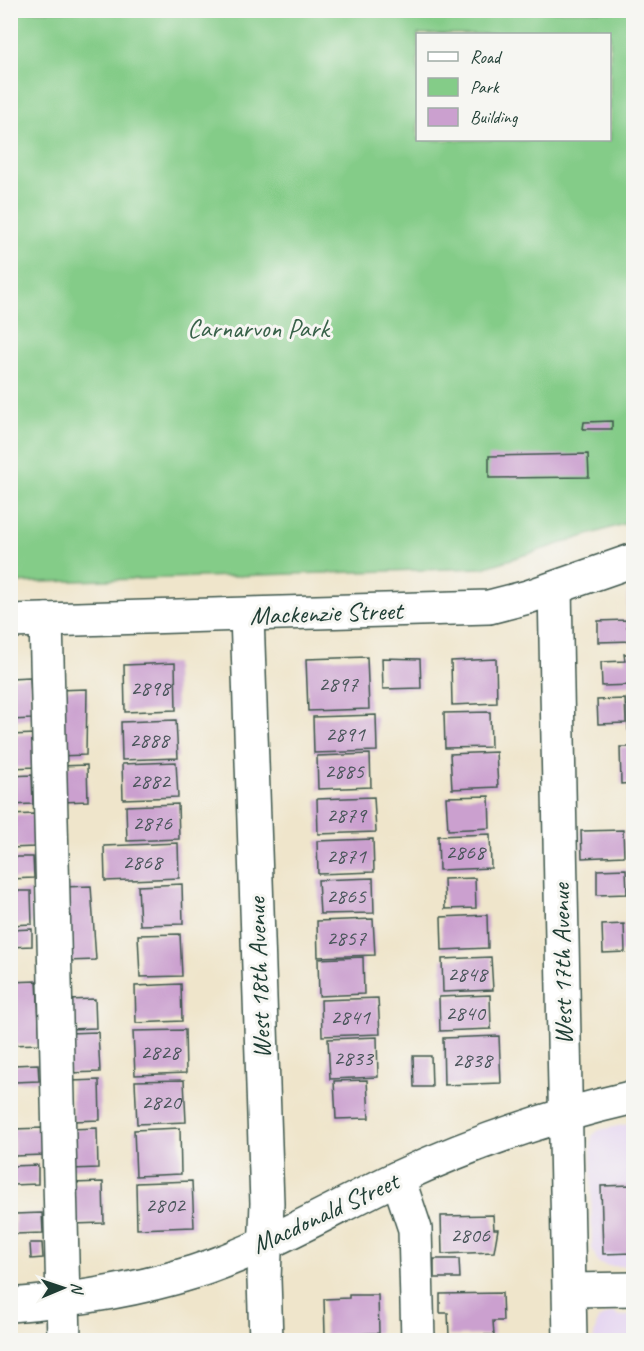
<svg xmlns="http://www.w3.org/2000/svg" width="644" height="1351" viewBox="0 0 644 1351" font-family="Caveat,sans-serif">
  <style>
    .built { fill: #e4d3f1 }
    .green { fill: #84cc88; stroke: #52845e; stroke-width: 1.5; fill-rule: evenodd }
    .building { fill: #cba0cf }
    .lines { fill: none; stroke-linecap: round; stroke-linejoin: round }
    .minor-casing { stroke: #3e564b; stroke-width: 36 }
    .minor { stroke: #fff; stroke-width: 33 }
    .labels { text-anchor: middle; dominant-baseline: central; stroke-width: 6; stroke-linejoin: round; paint-order: stroke }
    .number-label { font-size: 22px; fill: #4a565b }
    .park-label { font-size: 26px; fill: #386149; stroke: #f6f6f2 }
    .street-label { font-size: 26px; fill: #1f3d34; stroke: #f6f6f2 }
  </style>
  <rect width="100%" height="100%" fill="#f6f6f2"/>
  <filter id="ink" filterUnits="userSpaceOnUse"><feTurbulence type="fractalNoise" baseFrequency=".0167" numOctaves="2"/><feDisplacementMap in="SourceGraphic" scale="12" xChannelSelector="R" yChannelSelector="G"/><feConvolveMatrix kernelMatrix="1 2 1 2 8 2 1 2 1" color-interpolation-filters="sRGB"/></filter>
  <filter id="wash" filterUnits="userSpaceOnUse"><feTurbulence type="fractalNoise" baseFrequency=".008" numOctaves="4" result="noise"/><feDisplacementMap in="SourceGraphic" scale="24" xChannelSelector="R" yChannelSelector="G"/><feGaussianBlur stdDeviation="1.35" result="paint"/><feColorMatrix in="noise" values="0 0 0 0 0 0 0 0 0 0 0 0 0 0 0 0 0 1.4 0 .05"/><feComposite in="paint" operator="in"/></filter>
  <g filter="url(#wash)">
    <rect width="100%" height="100%" fill="#efe5cb"/>
    <g class="built">
      <path d="M633 1123V1266H607L598 1263 592 1248 591 1144 592 1136 599 1130Z"/>
      <path d="M613 1312 620 1316H633V1340H593L598 1319Z"/>
    </g>
    <path class="green" d="M10 11H633V521L483 568 11 583ZM418 34H610V140H418Z"/>
    <g id="blocks">
      <g class="building">
        <path d="M612 421V429H583L584 422Z"/>
        <path d="M588 454 589 477 489 478V456Z"/>
        <path d="M627 593H633V641L598 642V621L626 620 627 628Z"/>
        <path d="M624 654H633V685L602 686 601 662 625 661Z"/>
        <path d="M367 657 369 709 308 711 306 659Z"/>
        <path d="M382 658 420 659 421 688 383 689Z"/>
        <path d="M496 659 497 703 452 705 451 661Z"/>
        <path d="M175 663 176 710 125 712 124 665Z"/>
        <path d="M30 677 32 719 10 720V678Z"/>
        <path d="M87 689 86 755 58 756 56 690Z"/>
        <path d="M627 698H633V730H628Z"/>
        <path d="M625 699 626 723 598 724 597 700Z"/>
        <path d="M490 712 491 747 445 748 444 713Z"/>
        <path d="M376 715 377 751 314 753 313 717Z"/>
        <path d="M176 720 178 758 122 760 121 722Z"/>
        <path d="M36 734 37 767 10 768V735Z"/>
        <path d="M620 747H633V783L621 784Z"/>
        <path d="M496 752 498 787 452 789 450 754Z"/>
        <path d="M370 754 371 787 318 789 317 756Z"/>
        <path d="M176 762 178 797 123 799 122 764Z"/>
        <path d="M87 765 88 801 62 802 61 766Z"/>
        <path d="M32 775 33 804 10 805V776Z"/>
        <path d="M489 796 490 828 448 830 446 797Z"/>
        <path d="M374 797 376 832 318 834 317 799Z"/>
        <path d="M178 804 179 839 127 841 126 806Z"/>
        <path d="M34 814 35 847 10 848V815Z"/>
        <path d="M623 830 624 856 582 858 581 831Z"/>
        <path d="M490 834 491 868 439 870 438 836Z"/>
        <path d="M373 839 374 872 318 874 317 841Z"/>
        <path d="M178 843 179 878 105 881 104 846Z"/>
        <path d="M10 857H33L34 878 10 879Z"/>
        <path d="M626 869 627 894 597 895V870Z"/>
        <path d="M373 878 374 913 320 914 318 880Z"/>
        <path d="M475 878 476 908 445 909 444 879Z"/>
        <path d="M182 884 183 924 140 925 138 886Z"/>
        <path d="M91 886 96 960 66 961 64 887Z"/>
        <path d="M10 891H31L32 924 10 925Z"/>
        <path d="M487 915 488 948 442 950 441 917Z"/>
        <path d="M373 919 375 955 318 957 317 921Z"/>
        <path d="M624 924 625 952 603 953 602 925Z"/>
        <path d="M32 929V946L10 947V930Z"/>
        <path d="M180 934 182 976 140 977 138 935Z"/>
        <path d="M363 957 364 994 319 996 318 959Z"/>
        <path d="M491 957 493 990 443 992 442 959Z"/>
        <path d="M630 957H633V1014H632Z"/>
        <path d="M37 981 40 1044 10 1045V982Z"/>
        <path d="M181 984 182 1021 136 1023 135 986Z"/>
        <path d="M490 995 491 1029 440 1031 439 997Z"/>
        <path d="M378 998 380 1034 322 1036 321 1000Z"/>
        <path d="M95 999 96 1028 69 1029 68 1000Z"/>
        <path d="M185 1030 186 1073 135 1075 133 1031Z"/>
        <path d="M98 1032 100 1072 68 1073 67 1033Z"/>
        <path d="M499 1036 501 1083 444 1085 443 1038Z"/>
        <path d="M377 1037 378 1077 330 1079 328 1039Z"/>
        <path d="M413 1056H431L432 1087H414Z"/>
        <path d="M38 1064 39 1081 14 1082 13 1065Z"/>
        <path d="M99 1080 100 1120 73 1121 71 1081Z"/>
        <path d="M184 1080 186 1122 137 1124 135 1081Z"/>
        <path d="M367 1080 369 1118 336 1119 334 1081Z"/>
        <path d="M43 1128 44 1155 14 1156 13 1129Z"/>
        <path d="M97 1128 98 1168 71 1169 70 1129Z"/>
        <path d="M180 1128 181 1174 136 1176 134 1130Z"/>
        <path d="M38 1165V1184L12 1185 11 1166Z"/>
        <path d="M192 1181 194 1227 137 1229 136 1183Z"/>
        <path d="M103 1182 104 1223 73 1224 72 1183Z"/>
        <path d="M633 1185V1253L603 1254 601 1186Z"/>
        <path d="M42 1213 43 1233 15 1234V1214Z"/>
        <path d="M493 1215 494 1229H498L494 1252 442 1254 441 1216Z"/>
        <path d="M30 1243H42L43 1258 31 1259Z"/>
        <path d="M434 1259H459L460 1278H434Z"/>
        <path d="M502 1293 503 1321H493L494 1335 449 1336 448 1313H440V1294Z"/>
        <path d="M349 1295H378L379 1333 325 1335 324 1299 349 1298Z"/>
      </g>
    </g>
  </g>
  <g filter="url(#ink)">
    <use href="#blocks" fill-opacity="0" stroke="#3e564b" stroke-width="1.5"/>
    <g class="lines">
      <defs>
        <g id="minor">
          <path d="M555 588 570 1340"/>
          <path d="M247 615 267 1203 264 1279 266 1340"/>
          <path d="M46 620 64 1340"/>
          <path d="M10 621 489 607 528 597 634 560"/>
          <path d="M398 1178 415 1229 418 1340"/>
          <path d="M570 1290 634 1289"/>
          <path d="M10 1305C73 1300 134 1291 194 1272 265 1249 330 1210 397 1178 474 1142 551 1116 634 1097"/>
        </g>
      </defs>
      <use href="#minor" class="minor-casing"/>
      <use href="#minor" class="minor"/>
    </g>
  </g>
  <g class="labels">
    <g class="number-label">
      <text x="338" y="684">2897</text>
      <text x="150" y="688">2898</text>
      <text x="345" y="734">2891</text>
      <text x="149" y="740">2888</text>
      <text x="344" y="771">2885</text>
      <text x="150" y="781">2882</text>
      <text x="346" y="815">2879</text>
      <text x="152" y="823">2876</text>
      <text x="465" y="852">2868</text>
      <text x="346" y="856">2871</text>
      <text x="142" y="862">2868</text>
      <text x="346" y="896">2865</text>
      <text x="346" y="938">2857</text>
      <text x="467" y="974">2848</text>
      <text x="465" y="1013">2840</text>
      <text x="350" y="1017">2841</text>
      <text x="160" y="1052">2828</text>
      <text x="353" y="1058">2833</text>
      <text x="472" y="1060">2838</text>
      <text x="161" y="1102">2820</text>
      <text x="165" y="1205">2802</text>
      <text x="470" y="1235">2806</text>
    </g>
    <g class="park-label">
      <text x="258" y="328">Carnarvon Park</text>
    </g>
    <g class="street-label">
      <text transform="translate(326 613) rotate(-2)">Mackenzie Street</text>
      <text transform="translate(562 964) rotate(-91)">West 17th Avenue</text>
      <text transform="translate(259 978) rotate(-92)">West 18th Avenue</text>
      <text transform="translate(325 1213) rotate(-25)">Macdonald Street</text>
    </g>
  </g>
  <rect width="644" height="1351" fill="none" stroke="#f6f6f2" stroke-width="36"/>
  <rect x="416" y="33" width="195" height="108" fill="#f6f6f2" stroke="#a0aca6" stroke-width="1.5"/>
  <rect x="428" y="52" width="30" height="9" fill="#ffffff" stroke="#a0aca6" stroke-width="1.5"/>
  <text x="470" y="63" font-size="18" fill="#1f3d34">Road</text>
  <rect x="428" y="78" width="30" height="18" fill="#84cc88" stroke="#a0aca6" stroke-width="1.5"/>
  <text x="470" y="93" font-size="18" fill="#1f3d34">Park</text>
  <rect x="428" y="108" width="30" height="18" fill="#cba0cf" stroke="#a0aca6" stroke-width="1.5"/>
  <text x="470" y="123" font-size="18" fill="#1f3d34">Building</text>
  <g transform="translate(63 1288) rotate(88)" stroke="#f6f6f2" stroke-width="4.5" paint-order="stroke">
  <path d="M0-4.5L10 22L0 15L-10 22Z" fill="#1f3d34"/>
  <text y="-9" font-size="16" font-weight="bold" text-anchor="middle" fill="#1f3d34">N</text>
  </g>
</svg>
